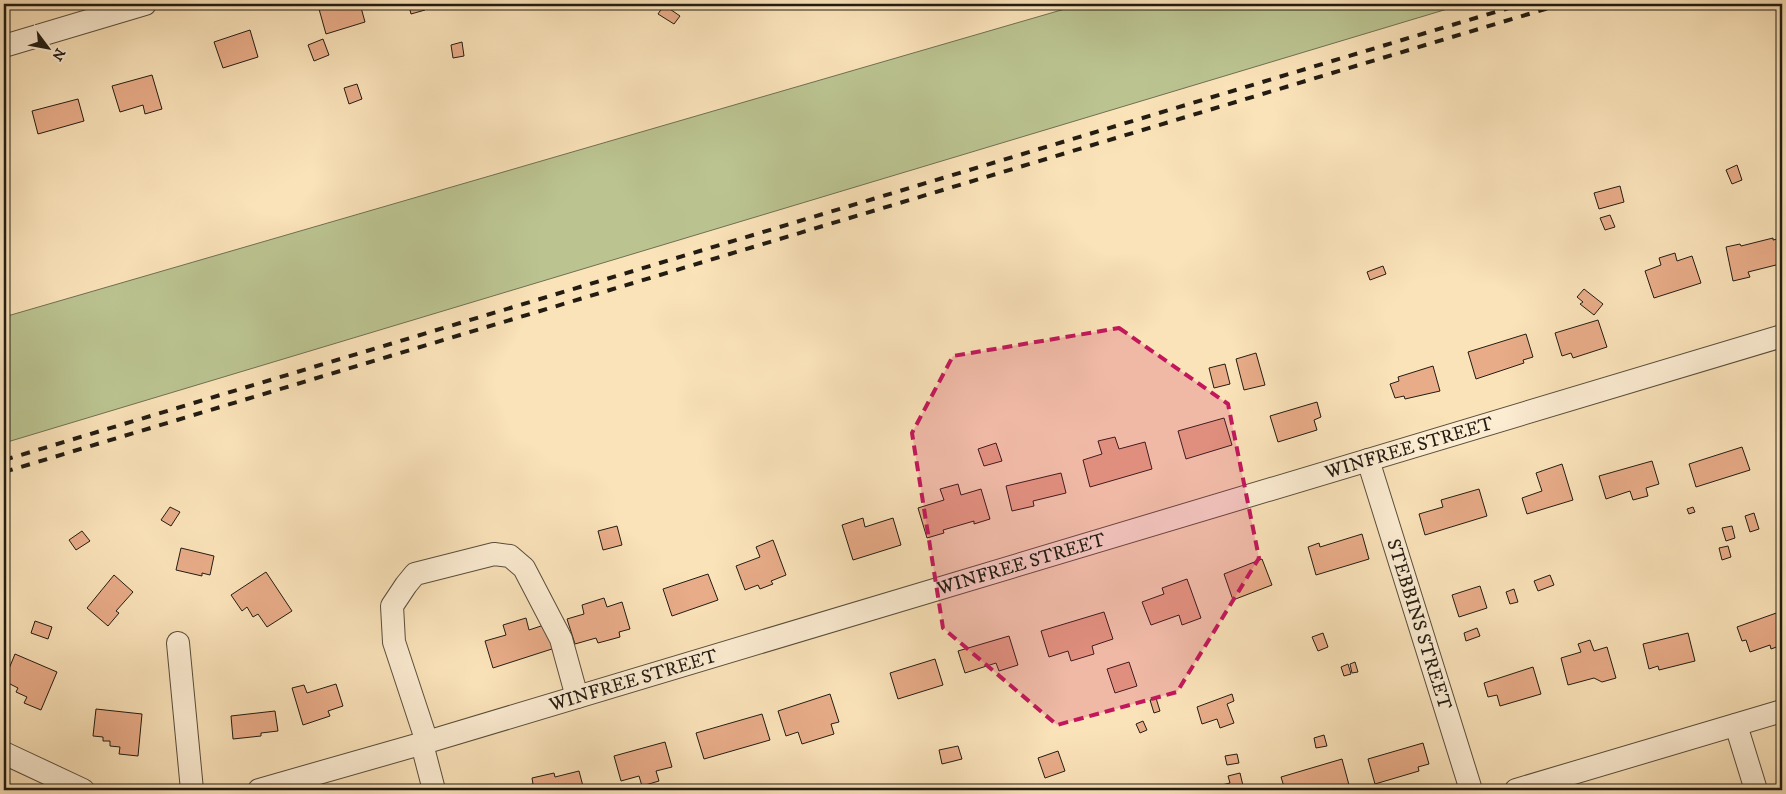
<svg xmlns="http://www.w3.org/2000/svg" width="1786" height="794" viewBox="0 0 1786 794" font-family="'IM FELL DW Pica',serif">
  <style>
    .green { fill: #bbc491; stroke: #6f7052 }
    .building { fill: #e8ac88; stroke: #231c12 }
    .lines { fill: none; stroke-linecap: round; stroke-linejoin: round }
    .minor-casing { stroke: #594e3c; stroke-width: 24 }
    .minor { stroke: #fcecd2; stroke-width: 22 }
    .rail { stroke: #231c12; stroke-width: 4; stroke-dasharray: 9 9; stroke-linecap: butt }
    .marked { fill: #c2185b; fill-opacity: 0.2; stroke: #c2185b; stroke-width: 4; stroke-dasharray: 10 6; stroke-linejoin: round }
    .labels { text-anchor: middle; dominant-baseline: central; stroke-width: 4; stroke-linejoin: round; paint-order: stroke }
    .street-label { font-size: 19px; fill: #231c12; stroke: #fcecd2 }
  </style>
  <rect width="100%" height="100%" fill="#fae2b9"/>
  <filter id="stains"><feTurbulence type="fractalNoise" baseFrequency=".004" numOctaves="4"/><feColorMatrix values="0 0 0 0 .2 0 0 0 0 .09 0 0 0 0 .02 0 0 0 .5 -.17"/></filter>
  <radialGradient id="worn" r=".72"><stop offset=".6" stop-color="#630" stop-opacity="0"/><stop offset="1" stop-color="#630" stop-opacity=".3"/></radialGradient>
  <path class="green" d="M1082 4H1464L4 443V317Z"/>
  <g class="building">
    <path d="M339 4H360L365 22 326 34 319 9Z"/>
    <path d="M398 4H423L425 10 411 14 409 6 399 9Z"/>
    <path d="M664 5 680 16 674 24 658 14Z"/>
    <path d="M250 30 258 57 223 68 214 42Z"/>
    <path d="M323 39 329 55 314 61 308 45Z"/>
    <path d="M462 42 464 56 453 58 451 45Z"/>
    <path d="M152 75 162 109 145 114 143 105 120 112 112 86Z"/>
    <path d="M357 84 362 99 349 104 344 88Z"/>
    <path d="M78 99 84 121 38 134 32 111Z"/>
    <path d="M1737 165 1742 180 1732 184 1726 170Z"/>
    <path d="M1620 186 1624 202 1599 209 1594 193Z"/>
    <path d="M1610 215 1615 227 1605 230 1600 218Z"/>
    <path d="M1773 238V240L1782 238V260H1779L1780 264 1748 272 1750 277 1733 281 1726 247 1740 244 1741 246Z"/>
    <path d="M1675 253 1677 261 1692 256 1701 283 1654 298 1645 271 1661 265 1659 258Z"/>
    <path d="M1383 266 1386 274 1370 280 1367 272Z"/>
    <path d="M1584 289 1603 304 1594 315 1580 304 1583 302 1577 297Z"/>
    <path d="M1598 320 1607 347 1573 358 1571 353 1562 356 1555 333Z"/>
    <path d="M1526 334 1533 357 1523 360 1524 363 1476 379 1468 352Z"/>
    <path d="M1256 353 1265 385 1244 390 1236 359Z"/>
    <path d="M1225 364 1230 384 1214 388 1209 368Z"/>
    <path d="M1433 366 1440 391 1405 399 1404 396 1395 398 1390 384 1399 381 1398 377Z"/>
    <path d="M1317 402 1321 417 1314 420 1317 430 1278 442 1270 416Z"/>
    <path d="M1224 418 1232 445 1186 459 1178 431Z"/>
    <path d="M1115 437 1119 449 1145 442 1152 469 1090 487 1083 460 1102 454 1098 441Z"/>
    <path d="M996 443 1002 461 984 466 978 449Z"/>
    <path d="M1742 447 1750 470 1696 487 1689 464Z"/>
    <path d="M1652 461 1659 484 1646 488 1648 496 1633 500 1630 491 1606 499 1599 476Z"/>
    <path d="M1562 464 1573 500 1527 514 1522 498 1542 491 1536 473Z"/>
    <path d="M1061 473 1066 493 1033 501 1034 506 1012 511 1006 486Z"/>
    <path d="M958 484 961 495 981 489 990 519 974 524V521L943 530 944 533 927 538 918 508 944 500 940 489Z"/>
    <path d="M1479 489 1487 516 1425 535 1419 514 1443 507 1441 500Z"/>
    <path d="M170 507 180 512 171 526 161 520Z"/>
    <path d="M1693 507 1695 512 1689 514 1687 509Z"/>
    <path d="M1754 513 1759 529 1750 532 1745 516Z"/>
    <path d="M863 518 865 527 893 518 901 545 853 560 842 525Z"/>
    <path d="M617 526 622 545 603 550 598 531Z"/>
    <path d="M1732 526 1735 538 1726 541 1722 528Z"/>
    <path d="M82 531 90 541 76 550 69 540Z"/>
    <path d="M1362 534 1369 559 1316 575 1308 547 1319 543 1320 547Z"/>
    <path d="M773 540 786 575 771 581 773 584 760 589 758 585 745 590 736 566 760 557 756 547Z"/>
    <path d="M1728 546 1731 557 1722 560 1719 548Z"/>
    <path d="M181 548 214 556 210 575 202 573V576L176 570Z"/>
    <path d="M1262 559 1272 585 1233 600 1224 574Z"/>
    <path d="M266 572 292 611 267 627 258 614 253 617 247 607 242 611 231 595Z"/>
    <path d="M708 574 718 600 672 616 663 589Z"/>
    <path d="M114 575 133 592 116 611 119 613 108 626 87 608Z"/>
    <path d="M1550 575 1554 585 1538 591 1534 581Z"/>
    <path d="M1187 579 1201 618 1182 625 1179 615 1151 625 1142 602 1164 594 1162 588Z"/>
    <path d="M1480 586 1487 608 1459 617 1452 595Z"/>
    <path d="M1514 589 1518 602 1510 604 1506 592Z"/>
    <path d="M604 598 607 607 622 602 630 629 619 632 620 637 598 643 596 638 575 644 567 619 584 614 582 605Z"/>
    <path d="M1782 611V645L1771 649 1770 645 1750 652 1746 640 1742 641 1737 627Z"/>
    <path d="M1104 612 1113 639 1092 646 1094 654 1071 661 1068 651 1049 657 1041 631Z"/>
    <path d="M526 618 529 630 547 624 555 648 493 668 485 641 506 635 503 625Z"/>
    <path d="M35 621 52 627 48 639 31 633Z"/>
    <path d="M1477 628 1480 636 1466 641 1464 633Z"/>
    <path d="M1323 633 1328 647 1318 651 1312 637Z"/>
    <path d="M1688 633 1695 661 1659 670 1658 666 1649 669 1643 644Z"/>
    <path d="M1009 636 1018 665 999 671 996 663 965 673 958 651Z"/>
    <path d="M1590 640 1594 651 1607 647 1616 678 1602 682 1594 678 1568 685 1561 658 1581 652 1578 644Z"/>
    <path d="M15 654 57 672 41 710 24 703 27 697 16 692 18 688 4 681Z"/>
    <path d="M935 659 943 685 898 699 890 673Z"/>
    <path d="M1129 662 1137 686 1115 693 1107 669Z"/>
    <path d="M1355 662 1358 672 1352 673 1350 664Z"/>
    <path d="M1348 664 1351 674 1344 676 1341 667Z"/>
    <path d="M1533 667 1541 694 1500 706 1497 695 1488 697 1484 683Z"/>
    <path d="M336 684 343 706 328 711 330 716 303 725 292 688 304 685 307 693Z"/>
    <path d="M830 694 839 722 831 724 834 734 802 744 798 732 786 736 778 711Z"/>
    <path d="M1232 694 1234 701 1227 704 1234 723 1220 728 1217 719 1202 724 1197 707Z"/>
    <path d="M1156 698 1160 711 1154 713 1150 700Z"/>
    <path d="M96 709 142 714 138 756 119 754 120 747 110 746V741H103V737L93 736Z"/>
    <path d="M275 711 278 731 261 733V736L233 739 231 716Z"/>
    <path d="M762 714 770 740 704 759 696 733Z"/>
    <path d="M1143 721 1147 730 1140 733 1136 724Z"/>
    <path d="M1324 735 1327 746 1316 748 1314 738Z"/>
    <path d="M665 742 672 767 656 771 659 781 642 786 639 776 621 781 614 756Z"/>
    <path d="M1423 743 1429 764 1418 767 1419 771 1375 784 1368 759Z"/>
    <path d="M958 746 962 759 942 764 939 750Z"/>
    <path d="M1058 751 1065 771 1045 778 1038 758Z"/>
    <path d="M1237 754 1239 763 1227 765 1225 756Z"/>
    <path d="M1342 759 1349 785 1330 790H1285L1281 777Z"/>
    <path d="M579 771 584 790H525L524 786 533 784 532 778 554 773 555 777Z"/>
    <path d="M1240 773 1244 790H1201L1230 783 1228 776Z"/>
  </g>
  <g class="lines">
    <defs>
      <g id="minor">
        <path d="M4 46 145 4"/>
        <path id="s1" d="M1368 460 1471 790"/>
        <path d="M178 643 192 790"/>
        <path d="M1736 725 1756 790"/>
        <path d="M427 742 394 642 392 606 406 585 415 574 494 554 510 556 524 568 561 639 577 697"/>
        <path d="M422 744 434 790"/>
        <path d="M4 753 83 790"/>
        <path id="s2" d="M259 790 427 742 1782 336"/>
        <path d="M1516 790 1782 711"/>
      </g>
    </defs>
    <use href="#minor" class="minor-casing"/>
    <use href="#minor" class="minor"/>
    <g class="rail">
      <path d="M4 460 1522 4"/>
      <path d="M4 472 1562 4"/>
    </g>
  </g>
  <path class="marked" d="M1119 328 1228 404 1259 558 1177 692 1057 725 943 628 912 433 953 356Z"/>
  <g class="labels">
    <g class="street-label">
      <text stroke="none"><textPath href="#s2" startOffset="1200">WINFREE STREET</textPath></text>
      <text stroke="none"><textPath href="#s2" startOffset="795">WINFREE STREET</textPath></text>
      <text stroke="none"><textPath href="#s1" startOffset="172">STEBBINS STREET</textPath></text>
      <text stroke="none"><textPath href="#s2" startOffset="390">WINFREE STREET</textPath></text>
    </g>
  </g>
  <rect width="1786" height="794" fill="none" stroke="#fae2b9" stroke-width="20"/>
  <rect x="5" y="5" width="1776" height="784" fill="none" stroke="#231c12" stroke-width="2.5"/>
  <rect x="10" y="10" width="1766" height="774" fill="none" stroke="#231c12"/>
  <g transform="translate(48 48) rotate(122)" stroke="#fcecd2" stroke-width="4" paint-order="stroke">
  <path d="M0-4L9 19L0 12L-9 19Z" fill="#231c12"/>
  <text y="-8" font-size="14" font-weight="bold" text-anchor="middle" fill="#231c12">N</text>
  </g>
  <rect width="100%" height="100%" filter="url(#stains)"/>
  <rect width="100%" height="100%" fill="url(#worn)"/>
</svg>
